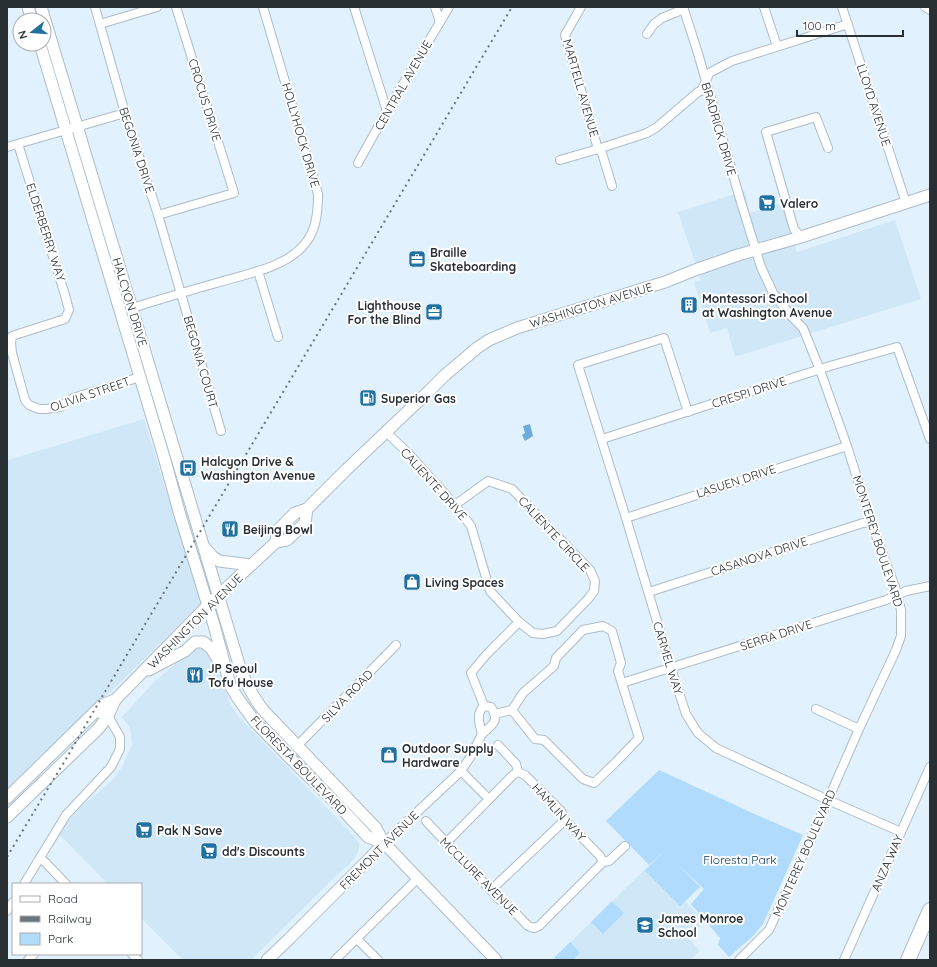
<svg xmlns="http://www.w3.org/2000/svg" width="937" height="967" viewBox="0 0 937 967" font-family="Quicksand,sans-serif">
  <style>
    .built { fill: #d0e7f8 }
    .green { fill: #b0dbfc }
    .water { fill: #6eadd9 }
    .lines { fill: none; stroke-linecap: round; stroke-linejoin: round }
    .street-casing { stroke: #adbcc8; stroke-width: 10 }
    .secondary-casing { stroke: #adbcc8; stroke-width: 13 }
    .highway-casing { stroke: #adbcc8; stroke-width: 16 }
    .street { stroke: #fff; stroke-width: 8 }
    .secondary { stroke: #fff; stroke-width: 11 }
    .highway { stroke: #fff; stroke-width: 14 }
    .rail { stroke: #6a747b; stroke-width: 2; stroke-dasharray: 2 4; stroke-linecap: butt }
    .labels { text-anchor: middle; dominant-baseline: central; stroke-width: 4; stroke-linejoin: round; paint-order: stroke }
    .street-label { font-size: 12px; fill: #293034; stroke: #fff }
    .poi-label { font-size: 12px; font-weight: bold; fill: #293034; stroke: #fff; text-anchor: start }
    .park-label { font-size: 12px; fill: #003351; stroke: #fff }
  </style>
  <rect width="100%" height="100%" fill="#e1f2fe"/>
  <g class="built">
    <path d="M745 191 750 213 783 203 797 252 895 220 921 299 735 357 727 328 710 333 694 282 701 280 678 212Z"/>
    <path d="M144 419 201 603 7 794V456L8 460Z"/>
    <path d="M197 648H203L213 657 230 703 238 716 355 837 359 843V849L356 856 349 865 340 872 251 960H183L141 918V884H108L58 833 82 806 112 781 122 767 132 745 130 728 122 717 154 682 189 652Z"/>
    <path d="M664 851 700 887 685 901 705 922 688 938 700 951 690 960H556L554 958Z"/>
  </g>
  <g class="green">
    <path d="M659 770 759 816 803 835 763 924 753 936 729 957 718 945 720 938 691 904 704 889 678 865 700 887 680 906 645 871 664 851 649 865 606 821Z"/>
    <path d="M612 901 624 913 603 934 591 922Z"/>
    <path d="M570 942 580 953 573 960H556L554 958Z"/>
  </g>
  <path class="water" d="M530 424 533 436 525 441 522 435 525 433 523 426Z"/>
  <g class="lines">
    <defs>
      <g id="street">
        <path d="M95 7 125 113 158 215 221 431"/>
        <path d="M354 7 387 111"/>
        <path d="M435 7 440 22"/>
        <path d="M581 7 565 35 598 149 602 153 612 186"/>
        <path d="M683 7 697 50 740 199 761 267 773 293 791 316 803 328 820 370 847 446 871 522 895 587 901 610V636L896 650 859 729 828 800 769 930 739 960"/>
        <path d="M764 7 777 46"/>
        <path d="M842 7 906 203"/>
        <path d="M925 7 930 10"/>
        <path d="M100 24 157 7"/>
        <path d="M647 34 654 24 662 18 684 9"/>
        <path d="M18 144 65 295 69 310 65 319 12 336 11 343 12 353 25 400 29 405 39 409H46L60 407 73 398 140 377"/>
        <path d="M7 147 125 113"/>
        <path d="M560 160 598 149 647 133 657 127 698 92 701 91 706 82 709 73 732 61 848 24"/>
        <path d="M358 163 387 111 449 7"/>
        <path d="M158 215 234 193 176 7"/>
        <path d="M801 237 794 229 766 132 816 117 828 148"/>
        <path d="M258 271 278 337"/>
        <path d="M132 308C161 299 191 290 220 282 246 274 282 268 301 248 316 234 318 214 318 194L263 7"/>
        <path d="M688 412 664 338 578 365 626 518 671 668 686 714 698 733 716 748 828 800 901 832"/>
        <path d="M386 432 409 454 455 505 471 526 490 591 519 622 533 633 543 634 557 631 588 599 594 591 595 581 590 570 512 489 488 481 455 505"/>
        <path d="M602 439 830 366 897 347 930 439"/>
        <path d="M626 518 847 446"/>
        <path d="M649 592 863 523 871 522"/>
        <path d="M622 683 886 600 906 591 930 586"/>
        <path d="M484 706 471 673 486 655 519 622"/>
        <path d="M484 706 491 707C500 721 493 724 482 734 480 725 475 714 484 706Z"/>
        <path d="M816 709 859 729"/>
        <path d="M495 714 512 710 523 693 554 666 556 658 583 630 603 626 612 631 621 663 618 671 639 738 616 762 594 783 583 779 544 740 535 739 512 710"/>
        <path d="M498 745 516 764 518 772 525 775 561 811 565 820 600 856 603 862"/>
        <path d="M297 746 396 645"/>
        <path d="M461 771 489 799"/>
        <path d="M426 821 500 900 509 906 528 926 534 928 539 926 603 862 609 861 625 846"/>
        <path d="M384 843 461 771 471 756 482 734"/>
        <path d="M446 843 513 775 518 772"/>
        <path d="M40 858 45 862 66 884"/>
        <path d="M24 884 66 815 111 767 120 749V737L108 716 102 714 94 713"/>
        <path d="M491 890 565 820"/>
        <path d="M7 911 13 902"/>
        <path d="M357 939 378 960"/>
        <path d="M132 954 138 960"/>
        <path d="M28 960 34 954"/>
        <path d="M335 960 417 879"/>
        <path d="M844 960 930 767"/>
      </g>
      <g id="secondary">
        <path d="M28 7 32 20"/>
        <path d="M41 7C108 228 174 449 241 671 247 685 254 699 264 711L376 828 384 843 496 960"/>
        <path d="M40 44 164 457 180 515 214 625 230 685 237 697 255 722 288 756 340 807 368 837 384 843"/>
        <path d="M276 542 277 531 295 513 307 509 346 470 429 391 445 375 477 348 489 340 517 328 665 282 695 270 738 255 801 237 930 195"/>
        <path d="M205 548 213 557 219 561 251 565"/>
        <path d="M149 670 185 651 195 642H203L211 648 221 664"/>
        <path d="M7 798 102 705 115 700"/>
        <path d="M7 817 99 728 108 716 115 700 208 605 276 542 287 540 305 523 307 509"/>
        <path d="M267 960 289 939 370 858 384 843"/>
      </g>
      <path id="highway" d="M908 960 930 910"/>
    </defs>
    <use href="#street" class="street-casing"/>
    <use href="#secondary" class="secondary-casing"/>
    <use href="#highway" class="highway-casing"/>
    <use href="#street" class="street"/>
    <use href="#secondary" class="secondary"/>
    <use href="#highway" class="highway"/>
    <path class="rail" d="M7 857 47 790 66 759 106 690 512 7"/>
  </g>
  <defs>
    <symbol id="supermarket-square" viewBox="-11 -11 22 22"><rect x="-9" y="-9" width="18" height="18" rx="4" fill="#2071a2" stroke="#fff"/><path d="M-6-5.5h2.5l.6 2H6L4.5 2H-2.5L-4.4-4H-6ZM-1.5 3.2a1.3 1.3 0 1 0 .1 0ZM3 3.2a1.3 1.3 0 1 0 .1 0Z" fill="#fff"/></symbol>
    <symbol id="office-square" viewBox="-11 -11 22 22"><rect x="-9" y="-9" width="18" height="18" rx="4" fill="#2071a2" stroke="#fff"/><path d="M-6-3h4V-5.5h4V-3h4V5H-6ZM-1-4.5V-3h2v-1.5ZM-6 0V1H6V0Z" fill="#fff"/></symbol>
    <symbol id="building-square" viewBox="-11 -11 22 22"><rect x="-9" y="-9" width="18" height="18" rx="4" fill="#2071a2" stroke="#fff"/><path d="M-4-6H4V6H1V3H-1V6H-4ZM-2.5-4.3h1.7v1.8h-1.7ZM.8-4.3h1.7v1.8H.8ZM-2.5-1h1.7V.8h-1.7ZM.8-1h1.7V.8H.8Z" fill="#fff"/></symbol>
    <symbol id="fuel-square" viewBox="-11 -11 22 22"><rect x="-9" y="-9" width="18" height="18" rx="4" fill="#2071a2" stroke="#fff"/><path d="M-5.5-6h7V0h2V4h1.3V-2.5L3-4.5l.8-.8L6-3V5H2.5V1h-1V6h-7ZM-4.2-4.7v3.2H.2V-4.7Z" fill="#fff"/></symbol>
    <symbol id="bus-square" viewBox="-11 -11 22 22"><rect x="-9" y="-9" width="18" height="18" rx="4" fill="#2071a2" stroke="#fff"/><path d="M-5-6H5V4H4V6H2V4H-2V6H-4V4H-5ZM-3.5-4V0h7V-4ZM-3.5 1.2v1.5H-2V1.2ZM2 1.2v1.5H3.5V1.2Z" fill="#fff"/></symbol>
    <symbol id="restaurant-square" viewBox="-11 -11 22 22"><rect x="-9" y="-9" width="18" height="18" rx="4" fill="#2071a2" stroke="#fff"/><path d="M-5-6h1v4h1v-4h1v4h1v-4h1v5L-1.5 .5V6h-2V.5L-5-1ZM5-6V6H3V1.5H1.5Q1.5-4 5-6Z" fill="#fff"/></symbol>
    <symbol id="shop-square" viewBox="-11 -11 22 22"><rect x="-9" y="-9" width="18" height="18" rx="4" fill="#2071a2" stroke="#fff"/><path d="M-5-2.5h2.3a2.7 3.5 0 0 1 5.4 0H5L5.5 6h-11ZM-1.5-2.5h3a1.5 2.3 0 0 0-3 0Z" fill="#fff"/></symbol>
    <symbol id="school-square" viewBox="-11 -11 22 22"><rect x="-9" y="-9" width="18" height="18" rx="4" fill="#2071a2" stroke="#fff"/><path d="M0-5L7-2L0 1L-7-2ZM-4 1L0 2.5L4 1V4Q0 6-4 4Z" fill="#fff"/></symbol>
  </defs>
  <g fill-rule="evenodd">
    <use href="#supermarket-square" x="757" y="193" width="20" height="20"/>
    <use href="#office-square" x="407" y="249" width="20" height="20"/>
    <use href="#building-square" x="679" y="295" width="20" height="20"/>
    <use href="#office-square" x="424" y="302" width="20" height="20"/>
    <use href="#fuel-square" x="358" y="388" width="20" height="20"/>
    <use href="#bus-square" x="178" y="458" width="20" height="20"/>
    <use href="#restaurant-square" x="220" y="519" width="20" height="20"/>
    <use href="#shop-square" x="402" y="572" width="20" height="20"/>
    <use href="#restaurant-square" x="185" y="665" width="20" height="20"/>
    <use href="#shop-square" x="379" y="745" width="20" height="20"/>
    <use href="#supermarket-square" x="134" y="820" width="20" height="20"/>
    <use href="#supermarket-square" x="199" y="841" width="20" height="20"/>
    <use href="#school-square" x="635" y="915" width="20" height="20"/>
  </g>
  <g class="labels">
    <g class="street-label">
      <text transform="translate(403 85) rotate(-60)">CENTRAL AVENUE</text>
      <text transform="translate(581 88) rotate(74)">MARTELL AVENUE</text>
      <text transform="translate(205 100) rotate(73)">CROCUS DRIVE</text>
      <text transform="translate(874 105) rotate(72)">LLOYD AVENUE</text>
      <text transform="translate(719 129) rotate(74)">BRADRICK DRIVE</text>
      <text transform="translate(301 135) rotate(74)">HOLLYHOCK DRIVE</text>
      <text transform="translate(137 150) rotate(72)">BEGONIA DRIVE</text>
      <text transform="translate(46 232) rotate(72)">ELDERBERRY WAY</text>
      <text transform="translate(130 302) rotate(73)">HALCYON DRIVE</text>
      <text transform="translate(591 305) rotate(-17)">WASHINGTON AVENUE</text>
      <text transform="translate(201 362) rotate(74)">BEGONIA COURT</text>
      <text transform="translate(749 392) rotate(-18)">CRESPI DRIVE</text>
      <text transform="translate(90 394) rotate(-19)">OLIVIA STREET</text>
      <text transform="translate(736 481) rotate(-18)">LASUEN DRIVE</text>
      <text transform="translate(434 484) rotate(48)">CALIENTE DRIVE</text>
      <text transform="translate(554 534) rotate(47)">CALIENTE CIRCLE</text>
      <text transform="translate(878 541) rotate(72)">MONTEREY BOULEVARD</text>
      <text transform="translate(759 556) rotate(-18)">CASANOVA DRIVE</text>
      <text transform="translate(195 621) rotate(-45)">WASHINGTON AVENUE</text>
      <text transform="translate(776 635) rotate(-18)">SERRA DRIVE</text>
      <text transform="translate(668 658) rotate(73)">CARMEL WAY</text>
      <text transform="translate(347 696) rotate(-46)">SILVA ROAD</text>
      <text transform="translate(299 765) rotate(46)">FLORESTA BOULEVARD</text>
      <text transform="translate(559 812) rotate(48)">HAMLIN WAY</text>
      <text transform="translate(379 850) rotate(-45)">FREMONT AVENUE</text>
      <text transform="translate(804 853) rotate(-66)">MONTEREY BOULEVARD</text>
      <text transform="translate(887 863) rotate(-66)">ANZA WAY</text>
      <text transform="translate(479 876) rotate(45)">MCCLURE AVENUE</text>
    </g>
    <g class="poi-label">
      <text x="780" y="203">Valero</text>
      <text x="430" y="252">Braille<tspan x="430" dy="14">Skateboarding</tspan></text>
      <text x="702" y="298">Montessori School<tspan x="702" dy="14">at Washington Avenue</tspan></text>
      <text x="421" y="305" text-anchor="end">Lighthouse<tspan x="421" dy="14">For the Blind</tspan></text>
      <text x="381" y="398">Superior Gas</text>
      <text x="201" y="461">Halcyon Drive &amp;<tspan x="201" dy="14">Washington Avenue</tspan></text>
      <text x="243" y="529">Beijing Bowl</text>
      <text x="425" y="582">Living Spaces</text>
      <text x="208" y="668">JP Seoul<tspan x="208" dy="14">Tofu House</tspan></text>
      <text x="402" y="748">Outdoor Supply<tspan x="402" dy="14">Hardware</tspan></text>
      <text x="157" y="830">Pak N Save</text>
      <text x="222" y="851">dd's Discounts</text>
      <text x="658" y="918">James Monroe<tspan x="658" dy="14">School</tspan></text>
    </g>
    <g class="park-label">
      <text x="740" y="859">Floresta Park</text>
    </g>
  </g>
  <rect width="937" height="967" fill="none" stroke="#293034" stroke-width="16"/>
  <rect x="12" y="883" width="130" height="72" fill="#ffffff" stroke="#a9acae"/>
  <rect x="20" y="896" width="20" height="6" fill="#ffffff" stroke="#a9acae"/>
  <text x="48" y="903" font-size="12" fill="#293034">Road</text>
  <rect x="20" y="916" width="20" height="6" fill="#6a747b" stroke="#a9acae"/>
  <text x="48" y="923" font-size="12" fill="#293034">Railway</text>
  <rect x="20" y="933" width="20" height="12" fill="#b0dbfc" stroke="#a9acae"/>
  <text x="48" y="943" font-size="12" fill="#293034">Park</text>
  <g transform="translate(32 32) rotate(253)"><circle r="19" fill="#ffffff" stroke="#a9acae"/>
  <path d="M0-3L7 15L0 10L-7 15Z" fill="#2071a2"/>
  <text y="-6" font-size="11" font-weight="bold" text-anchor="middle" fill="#293034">N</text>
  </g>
  <path d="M797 30v6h106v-6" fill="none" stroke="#293034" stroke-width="2"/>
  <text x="803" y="30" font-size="12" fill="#293034" stroke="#ffffff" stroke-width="3" paint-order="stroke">100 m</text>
</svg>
